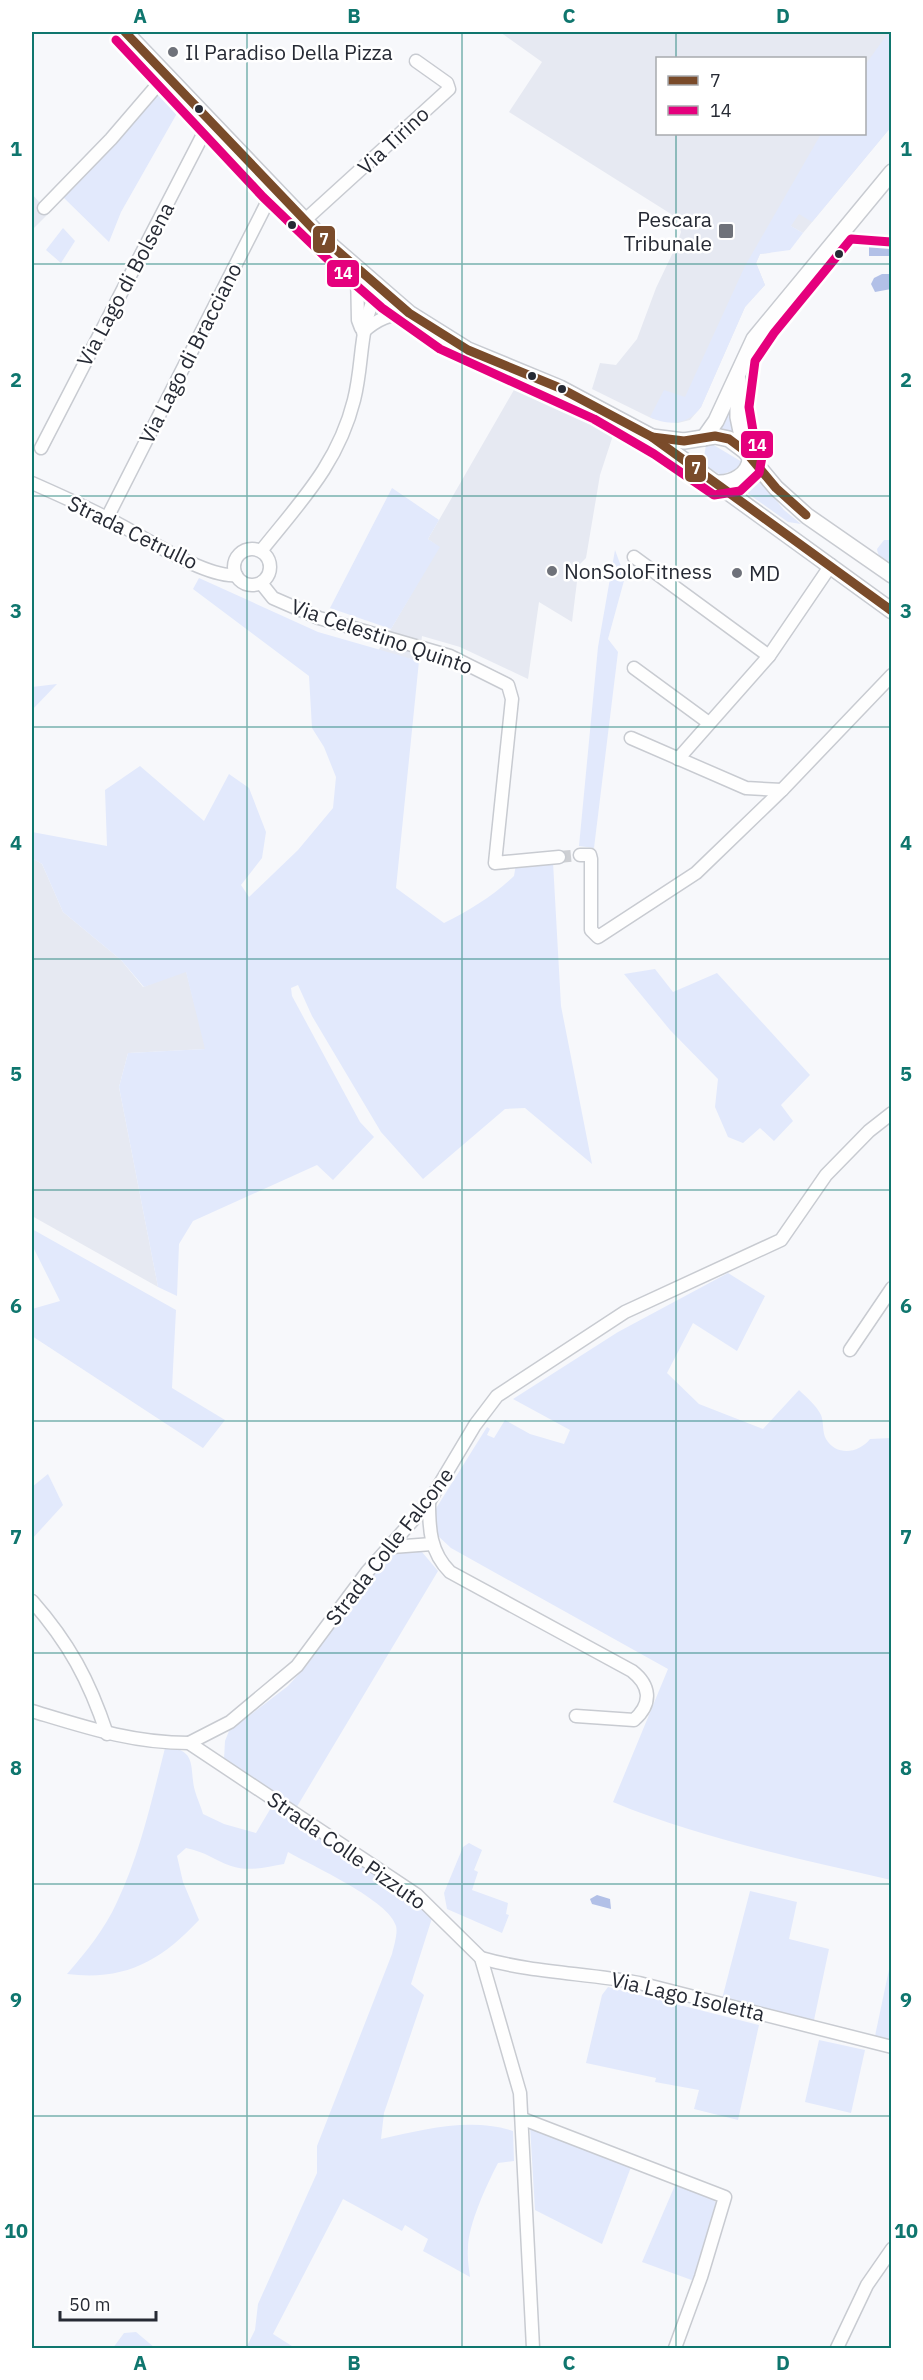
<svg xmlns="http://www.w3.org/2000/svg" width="923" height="2380" viewBox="0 0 923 2380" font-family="'IBM Plex Sans',sans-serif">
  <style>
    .built { fill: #e6e9f2; fill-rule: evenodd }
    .green { fill: #e2e9fc }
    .water { fill: #b2c0e7 }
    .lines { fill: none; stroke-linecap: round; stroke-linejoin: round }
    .minor-tunnel { stroke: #cdcfd3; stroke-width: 12; stroke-dasharray: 12 6; stroke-linecap: butt }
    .minor-casing { stroke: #c8cbd1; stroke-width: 15 }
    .tertiary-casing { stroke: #c8cbd1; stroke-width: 18 }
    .minor { stroke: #fefefe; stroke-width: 12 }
    .tertiary { stroke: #fefefe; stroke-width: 15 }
    .bus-1-casing { stroke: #fff; stroke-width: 14 }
    .bus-2-casing { stroke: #fff; stroke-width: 14 }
    .bus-1 { stroke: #7a4b2a; stroke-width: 9 }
    .bus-2 { stroke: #e5007d; stroke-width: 9 }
    .grid { fill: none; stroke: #0f766e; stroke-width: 1.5; stroke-opacity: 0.55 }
    .poi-dot { fill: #6f727a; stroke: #fff; stroke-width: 2 }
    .bus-dot { fill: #262a34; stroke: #fff; stroke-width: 2 }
    .labels { text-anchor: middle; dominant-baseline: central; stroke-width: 5; stroke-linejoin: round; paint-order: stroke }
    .poi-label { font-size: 21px; fill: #262a34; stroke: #fff; text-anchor: start }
    .street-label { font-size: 21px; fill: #262a34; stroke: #fff }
    .line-badge { stroke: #fff; stroke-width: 2 }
    .badge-label { font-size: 16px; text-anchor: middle; font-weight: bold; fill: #fff }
    .neatline { fill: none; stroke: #0f766e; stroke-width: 2 }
    .grid-label { font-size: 20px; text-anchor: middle; font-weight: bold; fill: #0f766e }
  </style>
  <rect width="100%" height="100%" fill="#f7f8fb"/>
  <g class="built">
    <path d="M500 32H891V127L803 233 787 224 770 253 760 254 756 263 765 285 745 307 701 407 690 420 678 423 653 419 592 389 600 363 616 365 637 339 656 288 677 244 681 232 678 222 671 214 509 112 542 62ZM658 58H864V134H658Z"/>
    <path d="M32 194 49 213 32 230Z"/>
    <path d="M522 376 618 420 600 475 586 558 579 565 572 622 539 602 528 679 460 647 422 636 419 661 378 651 439 547 428 539Z"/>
    <path d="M32 858 42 864 63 912 121 960 143 987 186 971 206 1049 128 1053 119 1087 158 1287 32 1216Z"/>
  </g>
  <g class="green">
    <path d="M889 32H892L891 127 812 222 799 214 791 226 803 233 790 250 760 254 756 263 765 285 745 307 701 407C689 424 669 427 650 417L664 390 685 397 745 266 821 134H864L865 65Z"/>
    <path d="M160 88 180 108 121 212 109 242 63 197Z"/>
    <path d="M63 228 75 241 61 263 46 250Z"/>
    <path d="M732 403 736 437 716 428Z"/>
    <path d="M712 444 742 462 739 468 721 475 708 467 704 457 706 445Z"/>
    <path d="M751 469 784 510 801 524 788 522 733 483Z"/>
    <path d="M392 488 439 520 428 539 440 547 391 629 330 608Z"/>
    <path d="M884 540H891V561C883 562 878 557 877 549Z"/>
    <path d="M615 550 625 577 608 639 618 652 594 848 579 846 598 647Z"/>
    <path d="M199 578 318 632 419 661 396 888 444 923C470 910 493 896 514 876L516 864 553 862 561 1006 592 1164 525 1108 505 1109 423 1179 381 1132 312 1016 298 985 291 988 292 996 360 1122 374 1137 333 1180 317 1165 193 1221 179 1244 177 1296 158 1287 119 1087 128 1053 205 1049 186 972 144 987 121 960 63 912 42 864 32 858V832L107 846 105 790 140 766 204 821 229 774 249 788 266 832 262 858 241 885 249 897 298 850 333 808 336 777 324 747 312 728 309 676 193 589Z"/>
    <path d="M57 684 32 710V687Z"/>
    <path d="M655 969 673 992 717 973 810 1075 781 1105 793 1121 774 1141 760 1128 743 1143 728 1137 715 1107 718 1079 670 1030 624 974Z"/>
    <path d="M32 1229 176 1310 172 1388 225 1420 203 1448 32 1336V1309L60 1301 33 1247Z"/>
    <path d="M728 1273 765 1296 737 1351 693 1323 667 1373 699 1404 763 1429 799 1390C806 1397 817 1406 821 1415 824 1422 822 1432 826 1439 837 1457 859 1453 870 1439L891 1438V1880C797 1858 702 1839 613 1802L668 1669 451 1548 437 1535 435 1510 487 1427 490 1429 487 1435 494 1438 505 1420 530 1434 564 1444 570 1430 513 1399 618 1332Z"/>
    <path d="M48 1474 63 1505 32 1539V1487Z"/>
    <path d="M405 1551 422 1552 438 1571 295 1810 224 1759 225 1741 229 1731 288 1686 306 1666 377 1567 391 1555Z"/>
    <path d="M165 1748C199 1747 189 1772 195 1791 197 1799 201 1806 203 1814L224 1824 256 1833 275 1801 415 1897 433 1915 411 1984 424 1995 384 2113 381 2139C423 2130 470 2117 513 2131L514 2161 498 2163C487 2184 468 2225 468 2248 467 2258 469 2268 470 2277L423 2251 428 2239 405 2225 402 2231 343 2199 273 2334 295 2348H246L255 2330 258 2304 317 2173V2146L392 1954C394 1946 398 1933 396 1926 390 1901 311 1865 288 1852L284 1864C267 1867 249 1872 231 1866 214 1860 206 1852 186 1848L177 1856 183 1882 199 1920C160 1962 124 1981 67 1974 86 1952 105 1929 117 1902 140 1854 152 1799 165 1748Z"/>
    <path d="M469 1843 482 1850 474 1870 478 1872 472 1890 508 1903 506 1914 509 1915 502 1933 447 1909 444 1893 463 1847Z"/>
    <path d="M750 1891 797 1902 789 1939 829 1949 814 2020 722 1999Z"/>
    <path d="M891 1960V2040L875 2036Z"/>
    <path d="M608 1987 759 2025 738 2120 694 2109 699 2090 655 2082 656 2078 586 2063 602 1995Z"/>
    <path d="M819 2040 865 2050 851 2113 805 2102Z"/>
    <path d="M530 2126 631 2167 602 2244 535 2210Z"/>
    <path d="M676 2183 709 2195 719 2206 697 2282 642 2262Z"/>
    <path d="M136 2332 155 2348H113L124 2333Z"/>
  </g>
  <g class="water">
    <rect x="869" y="247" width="22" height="9"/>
    <path d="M882 274H891V289L875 292 871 284 874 278Z"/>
    <path d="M597 1895 610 1899 611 1909 592 1904 590 1899Z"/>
  </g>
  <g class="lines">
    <path class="minor-tunnel" d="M559 857 580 855"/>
    <defs>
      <g id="minor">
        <path d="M44 208 111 139 166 75"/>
        <path d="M305 220 449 89 447 83 416 61"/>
        <path d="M357 270 358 320 361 328"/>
        <path d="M363 332C377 319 390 314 409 313"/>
        <path d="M41 448 210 121"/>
        <path d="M32 483C57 494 82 505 107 518 138 533 204 578 236 575"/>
        <path d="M107 518 274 189"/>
        <circle cx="252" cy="567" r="18"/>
        <path d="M261 551C300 502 338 464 354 400 364 360 358 329 378 289"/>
        <path d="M634 557 769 656"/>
        <path d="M261 583 273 598 319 618 450 656 508 685 512 699 495 863 559 857"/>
        <path d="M634 668 709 723"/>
        <path d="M631 738 746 788 782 790"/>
        <path d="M678 759 769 656 831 565"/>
        <path d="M580 855H590L591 859V930L598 937 696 873 782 790 892 675"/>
        <path d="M850 1350 892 1288"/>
        <path d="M429 1502C429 1529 430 1552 450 1572L632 1671C650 1685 653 1703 634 1720L576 1716"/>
        <path d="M392 1547 432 1544"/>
        <path d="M32 1601C69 1643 89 1680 107 1734"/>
        <path d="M32 1711C85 1727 132 1743 189 1743L417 1895 481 1958 520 2093 533 2348"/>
        <path d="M189 1743 230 1722 297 1666 367 1572 429 1502 475 1425 497 1396 625 1312 781 1240 826 1175 869 1131 892 1113"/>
        <path d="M481 1958C533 1973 587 1973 639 1983L892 2047"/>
        <path d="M523 2119 725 2197 701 2277 675 2348"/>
        <path d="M837 2348 867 2285 892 2249"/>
      </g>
      <g id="tertiary">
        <path d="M125 32 318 234 409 313 468 350 560 388 652 437 892 611"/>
        <path d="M738 380V417L745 451"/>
        <path d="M652 437 684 441 715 436 729 439 745 451 776 488 807 516 892 575"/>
        <path d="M704 438 716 421 754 339 892 172"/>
        <path d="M717 483C732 484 749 475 750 459"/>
      </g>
    </defs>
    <use href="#minor" class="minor-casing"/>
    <use href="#tertiary" class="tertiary-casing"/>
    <use href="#minor" class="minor"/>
    <use href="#tertiary" class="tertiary"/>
    <defs>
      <g id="bus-1">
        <path d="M125 32 318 234 409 313 468 350 560 388 652 437 892 611"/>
        <path d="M652 437 684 441 715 436 729 439 745 451 776 488 806 515"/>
      </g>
      <path id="bus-2" d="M116 40 263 197 341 272 382 308 440 349 594 419 654 454 714 495 740 491 759 473 762 457 754 437 749 407 755 361 774 333 851 239 891 242"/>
    </defs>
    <use href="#bus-1" class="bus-1-casing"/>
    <use href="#bus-2" class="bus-2-casing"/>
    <use href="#bus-1" class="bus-1"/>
    <use href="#bus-2" class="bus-2"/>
  </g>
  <path class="grid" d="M247 32V2348M462 32V2348M676 32V58M676 134V2348M32 264H892M32 496H892M32 727H892M32 959H892M32 1190H892M32 1421H892M32 1653H892M32 1884H892M32 2116H892"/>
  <g class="poi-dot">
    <circle cx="173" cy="52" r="6"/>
    <rect x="718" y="223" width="16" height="16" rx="3"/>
    <circle cx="552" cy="571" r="6"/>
    <circle cx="737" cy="573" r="6"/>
  </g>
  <g class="bus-dot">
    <circle cx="199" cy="109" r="5"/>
    <circle cx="292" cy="225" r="5"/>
    <circle cx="839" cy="254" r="5"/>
    <circle cx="532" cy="376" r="5"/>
    <circle cx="562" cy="389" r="5"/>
  </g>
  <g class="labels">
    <g class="poi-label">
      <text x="185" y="52">Il Paradiso Della Pizza</text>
      <text x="712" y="219" text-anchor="end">Pescara<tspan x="712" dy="24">Tribunale</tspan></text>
      <text x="564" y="571">NonSoloFitness</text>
      <text x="749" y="573">MD</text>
    </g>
    <g class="street-label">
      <text transform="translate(393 140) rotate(-43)">Via Tirino</text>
      <text transform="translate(125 284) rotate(-62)">Via Lago di Bolsena</text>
      <text transform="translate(190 353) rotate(-63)">Via Lago di Bracciano</text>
      <text transform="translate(133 532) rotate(26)">Strada Cetrullo</text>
      <text transform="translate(382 636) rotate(19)">Via Celestino Quinto</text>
      <text transform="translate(389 1546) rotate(-52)">Strada Colle Falcone</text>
      <text transform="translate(347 1850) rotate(35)">Strada Colle Pizzuto</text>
      <text transform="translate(688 1996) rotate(13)">Via Lago Isoletta</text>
    </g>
  </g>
  <g class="line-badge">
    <rect x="312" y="225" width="24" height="29" rx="6" fill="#7a4b2a"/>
    <rect x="326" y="259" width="34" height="29" rx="6" fill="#e5007d"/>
    <rect x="740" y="430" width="34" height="29" rx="6" fill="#e5007d"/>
    <rect x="684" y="454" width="23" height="29" rx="6" fill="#7a4b2a"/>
  </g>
  <g class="badge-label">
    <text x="324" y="245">7</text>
    <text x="343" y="279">14</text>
    <text x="757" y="451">14</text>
    <text x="696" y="474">7</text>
  </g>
  <rect width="923" height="2380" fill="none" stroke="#ffffff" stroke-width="66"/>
  <rect x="656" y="57" width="210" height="78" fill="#ffffff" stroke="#a8aaae" stroke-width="1.5"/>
  <rect x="668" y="76" width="30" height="9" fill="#7a4b2a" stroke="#a8aaae" stroke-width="1.5"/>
  <text x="710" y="87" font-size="18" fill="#262a34">7</text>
  <rect x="668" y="106" width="30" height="9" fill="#e5007d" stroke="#a8aaae" stroke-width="1.5"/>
  <text x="710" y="117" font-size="18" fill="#262a34">14</text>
  <path d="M60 2311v9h96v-9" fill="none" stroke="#262a34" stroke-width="3"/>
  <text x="69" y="2311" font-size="18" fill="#262a34" stroke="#ffffff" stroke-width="4.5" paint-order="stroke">50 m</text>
  <rect x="33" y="33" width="857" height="2314" class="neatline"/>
  <g class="grid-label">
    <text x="140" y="23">A</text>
    <text x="354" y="23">B</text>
    <text x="569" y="23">C</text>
    <text x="783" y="23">D</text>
    <text x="16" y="156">1</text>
    <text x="906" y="156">1</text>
    <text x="16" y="387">2</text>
    <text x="906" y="387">2</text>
    <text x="16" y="618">3</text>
    <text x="906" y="618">3</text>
    <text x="16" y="850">4</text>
    <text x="906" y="850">4</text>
    <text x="16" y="1081">5</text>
    <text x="906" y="1081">5</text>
    <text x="16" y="1313">6</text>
    <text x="906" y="1313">6</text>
    <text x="16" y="1544">7</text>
    <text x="906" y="1544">7</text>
    <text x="16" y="1775">8</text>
    <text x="906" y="1775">8</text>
    <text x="16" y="2007">9</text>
    <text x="906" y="2007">9</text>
    <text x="16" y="2238">10</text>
    <text x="906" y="2238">10</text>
    <text x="140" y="2370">A</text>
    <text x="354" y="2370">B</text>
    <text x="569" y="2370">C</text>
    <text x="783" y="2370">D</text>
  </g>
</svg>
